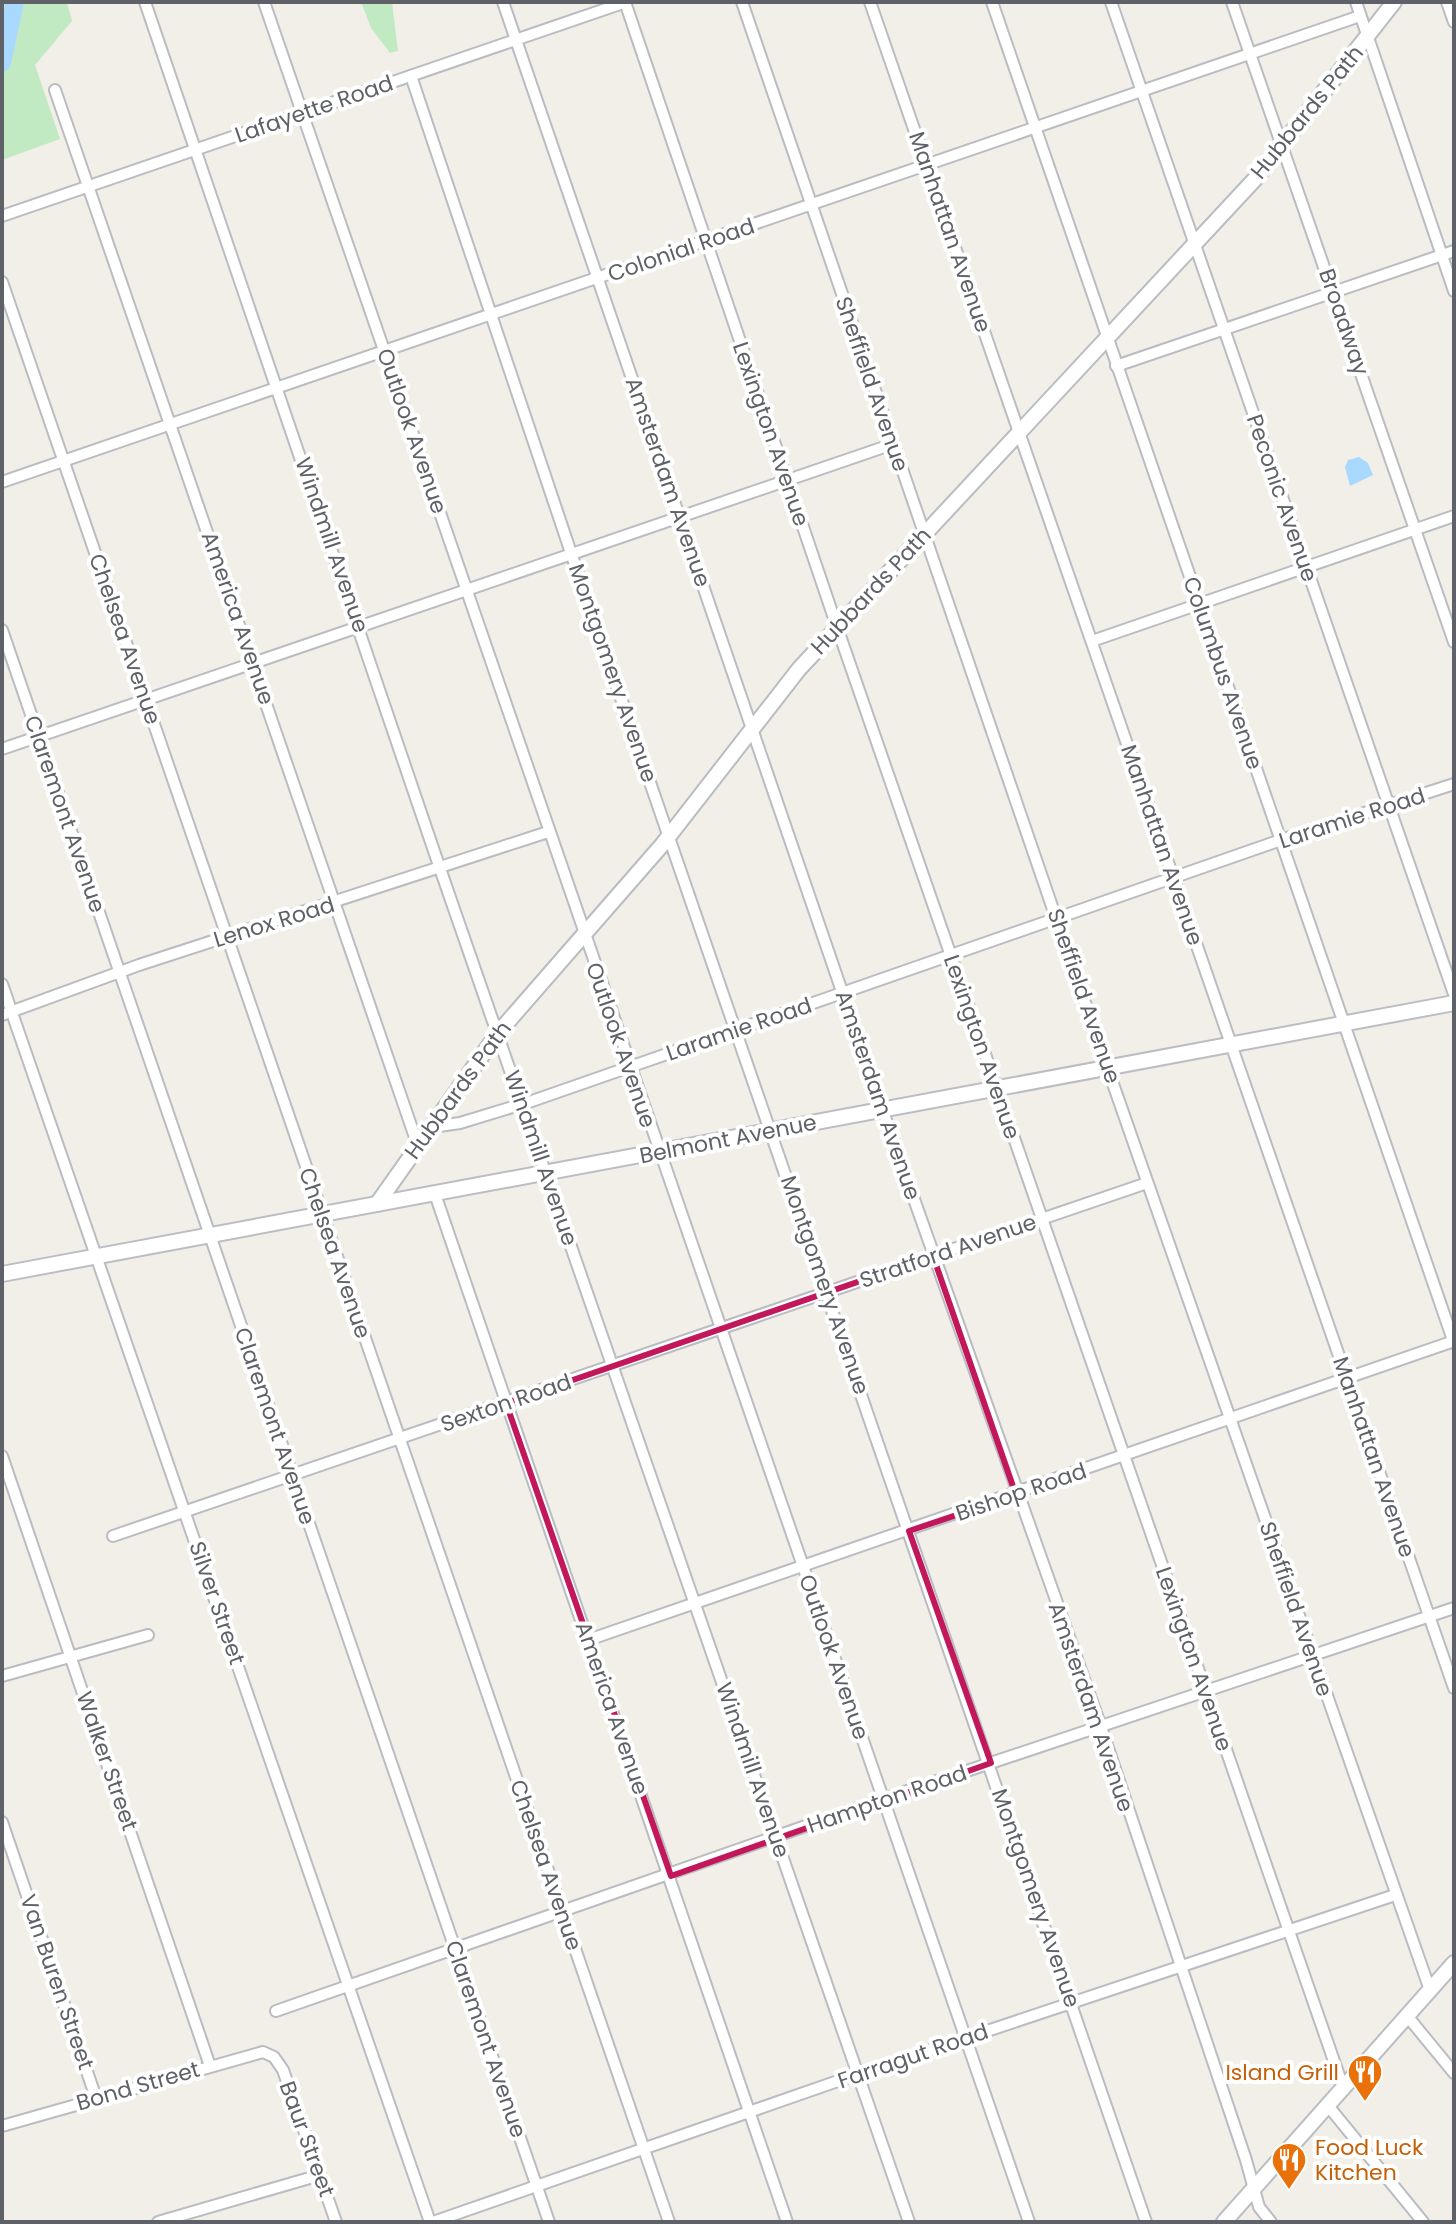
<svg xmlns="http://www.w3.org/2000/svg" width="1456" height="2224" viewBox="0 0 1456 2224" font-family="Poppins,sans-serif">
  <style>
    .green { fill: #c2eac2 }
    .water { fill: #a9d9ff }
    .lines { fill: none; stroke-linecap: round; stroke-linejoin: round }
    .river { stroke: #a9d9ff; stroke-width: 18 }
    .minor-casing { stroke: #b9bcc1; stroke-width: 14 }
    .tertiary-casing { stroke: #b9bcc1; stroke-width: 18 }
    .secondary-casing { stroke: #babdc3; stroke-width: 18 }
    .minor { stroke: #fff; stroke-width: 10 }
    .tertiary { stroke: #fff; stroke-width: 14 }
    .secondary { stroke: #fff; stroke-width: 14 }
    .marked { fill: none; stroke: #c2185b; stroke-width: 6; stroke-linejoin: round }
    .labels { text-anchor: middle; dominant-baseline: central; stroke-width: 8; stroke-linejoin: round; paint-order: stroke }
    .street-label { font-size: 22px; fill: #5e6268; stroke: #fff }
    .food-label { font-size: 22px; fill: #c56008; stroke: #fff; text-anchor: end }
  </style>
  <rect width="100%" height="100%" fill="#f1efe7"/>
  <g class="green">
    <path d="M2 2H67L72 21 35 65 60 139 2 160Z"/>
    <path d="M361 2H392L398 51 390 53 371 28Z"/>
  </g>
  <path class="water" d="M1359 457 1368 463 1373 475 1350 486 1345 467 1348 460Z"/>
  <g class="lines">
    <path class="river" d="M2 63 15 2"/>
    <defs>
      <g id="minor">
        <path d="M145 2 435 854 909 2222"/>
        <path d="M264 2 1029 2222"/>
        <path d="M503 2 886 1120 1101 1727 1246 2160 1259 2207 1271 2222"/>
        <path d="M625 2 837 627 1344 2090"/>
        <path d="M742 2 1104 1058 1430 1990"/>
        <path d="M870 2 1454 1688"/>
        <path d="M992 2 1454 1343"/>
        <path d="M1111 2 1454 994"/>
        <path d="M1232 2 1454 642"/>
        <path d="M1356 2 1454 291"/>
        <path d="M1447 2 1454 22"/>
        <path d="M411 76 572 556 1146 2222"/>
        <path d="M55 90 418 1146"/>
        <path d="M2 216 626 2"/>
        <path d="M2 282 669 2222"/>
        <path d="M1116 366 1454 251"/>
        <path d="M2 482 1360 16"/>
        <path d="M2 630 549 2222"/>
        <path d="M1092 641 1454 516"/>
        <path d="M2 749 893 444"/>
        <path d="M2 984 430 2222"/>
        <path d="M2 1015 139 965 548 832"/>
        <path d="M432 1127 460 1123 532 1101 1281 840 1454 784"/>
        <path d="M435 1194 787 2222"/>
        <path d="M2 1456 210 2066"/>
        <path d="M113 1536 1147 1183"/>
        <path d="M588 1640 1454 1341"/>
        <path d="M2 1676 148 1635"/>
        <path d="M2 1822 96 2098"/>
        <path d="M276 2011 883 1799 1454 1608"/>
        <path d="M1408 2017 1454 2073"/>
        <path d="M1329 2107 1423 2222"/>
        <path d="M2 2126 263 2052 274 2057 283 2070 336 2222"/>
        <path d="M158 2222 320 2175"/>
        <path d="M433 2222 858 2074 1395 1895"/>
      </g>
      <path id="tertiary" d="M377 1204 498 1033 662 845 799 669 1256 178 1394 2"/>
      <g id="secondary">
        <path d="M2 1274 1454 1003"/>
        <path d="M1224 2222 1454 1963"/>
      </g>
    </defs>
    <use href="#minor" class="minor-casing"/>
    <use href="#tertiary" class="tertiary-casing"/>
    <use href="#secondary" class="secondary-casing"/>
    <use href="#minor" class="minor"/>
    <use href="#tertiary" class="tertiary"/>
    <use href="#secondary" class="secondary"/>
  </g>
  <path class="marked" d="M933 1256 1016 1495 909 1531 991 1763 671 1876 506 1403Z"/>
  <defs>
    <symbol id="restaurant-pin" viewBox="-11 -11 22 30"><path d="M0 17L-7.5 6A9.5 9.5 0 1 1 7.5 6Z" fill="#e8710a" stroke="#fff"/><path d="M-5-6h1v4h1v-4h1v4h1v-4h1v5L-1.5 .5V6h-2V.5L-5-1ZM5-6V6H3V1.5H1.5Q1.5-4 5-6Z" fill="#fff"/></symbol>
  </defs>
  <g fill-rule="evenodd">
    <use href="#restaurant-pin" x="1345" y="2052" width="40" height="54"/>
    <use href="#restaurant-pin" x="1269" y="2140" width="40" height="54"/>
  </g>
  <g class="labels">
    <g class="street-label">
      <text transform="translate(314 109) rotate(-19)">Lafayette Road</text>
      <text transform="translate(1307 112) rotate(-51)">Hubbards Path</text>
      <text transform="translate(950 232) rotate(71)">Manhattan Avenue</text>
      <text transform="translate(681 250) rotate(-19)">Colonial Road</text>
      <text transform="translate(1344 322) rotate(71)">Broadway</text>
      <text transform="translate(872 384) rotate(71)">Sheffield Avenue</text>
      <text transform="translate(412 431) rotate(71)">Outlook Avenue</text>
      <text transform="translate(771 434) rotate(71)">Lexington Avenue</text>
      <text transform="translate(668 482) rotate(71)">Amsterdam Avenue</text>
      <text transform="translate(1282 498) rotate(71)">Peconic Avenue</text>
      <text transform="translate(332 545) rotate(71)">Windmill Avenue</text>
      <text transform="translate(871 591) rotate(-47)">Hubbards Path</text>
      <text transform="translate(238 618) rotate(71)">America Avenue</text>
      <text transform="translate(125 639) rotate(71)">Chelsea Avenue</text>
      <text transform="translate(613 673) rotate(71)">Montgomery Avenue</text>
      <text transform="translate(1223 673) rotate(71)">Columbus Avenue</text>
      <text transform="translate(65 814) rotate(71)">Claremont Avenue</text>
      <text transform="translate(1352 818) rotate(-18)">Laramie Road</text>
      <text transform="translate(1162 845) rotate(71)">Manhattan Avenue</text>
      <text transform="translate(274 922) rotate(-17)">Lenox Road</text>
      <text transform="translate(1084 996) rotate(71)">Sheffield Avenue</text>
      <text transform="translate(739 1029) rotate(-19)">Laramie Road</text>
      <text transform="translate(621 1045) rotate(71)">Outlook Avenue</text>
      <text transform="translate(982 1047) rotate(71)">Lexington Avenue</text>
      <text transform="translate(458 1090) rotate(-54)">Hubbards Path</text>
      <text transform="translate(878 1095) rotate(71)">Amsterdam Avenue</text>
      <text transform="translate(728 1139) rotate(-11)">Belmont Avenue</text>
      <text transform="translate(541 1158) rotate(71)">Windmill Avenue</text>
      <text transform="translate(948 1251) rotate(-19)">Stratford Avenue</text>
      <text transform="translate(335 1253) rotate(71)">Chelsea Avenue</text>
      <text transform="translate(825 1285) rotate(71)">Montgomery Avenue</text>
      <text transform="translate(506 1403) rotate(-19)">Sexton Road</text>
      <text transform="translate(275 1426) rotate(71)">Claremont Avenue</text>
      <text transform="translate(1374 1457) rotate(71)">Manhattan Avenue</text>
      <text transform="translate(1021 1492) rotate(-19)">Bishop Road</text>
      <text transform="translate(217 1603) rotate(71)">Silver Street</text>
      <text transform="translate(1296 1609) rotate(71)">Sheffield Avenue</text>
      <text transform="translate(834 1657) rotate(71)">Outlook Avenue</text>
      <text transform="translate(1194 1659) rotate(71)">Lexington Avenue</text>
      <text transform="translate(1091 1707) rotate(71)">Amsterdam Avenue</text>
      <text transform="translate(612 1708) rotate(71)">America Avenue</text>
      <text transform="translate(107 1761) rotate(71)">Walker Street</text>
      <text transform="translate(753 1770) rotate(71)">Windmill Avenue</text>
      <text transform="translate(887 1799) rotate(-19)">Hampton Road</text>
      <text transform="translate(546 1865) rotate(71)">Chelsea Avenue</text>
      <text transform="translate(1036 1898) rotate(71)">Montgomery Avenue</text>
      <text transform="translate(57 1982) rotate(71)">Van Buren Street</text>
      <text transform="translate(486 2039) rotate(71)">Claremont Avenue</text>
      <text transform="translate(913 2056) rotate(-19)">Farragut Road</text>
      <text transform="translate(138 2086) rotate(-16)">Bond Street</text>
      <text transform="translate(307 2139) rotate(70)">Baur Street</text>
    </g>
    <g class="food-label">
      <text x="1339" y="2072">Island Grill</text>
      <text x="1315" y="2147" text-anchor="start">Food Luck<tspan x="1315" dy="25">Kitchen</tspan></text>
    </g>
  </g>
  <rect width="1456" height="2224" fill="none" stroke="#5e6268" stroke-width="8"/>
</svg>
